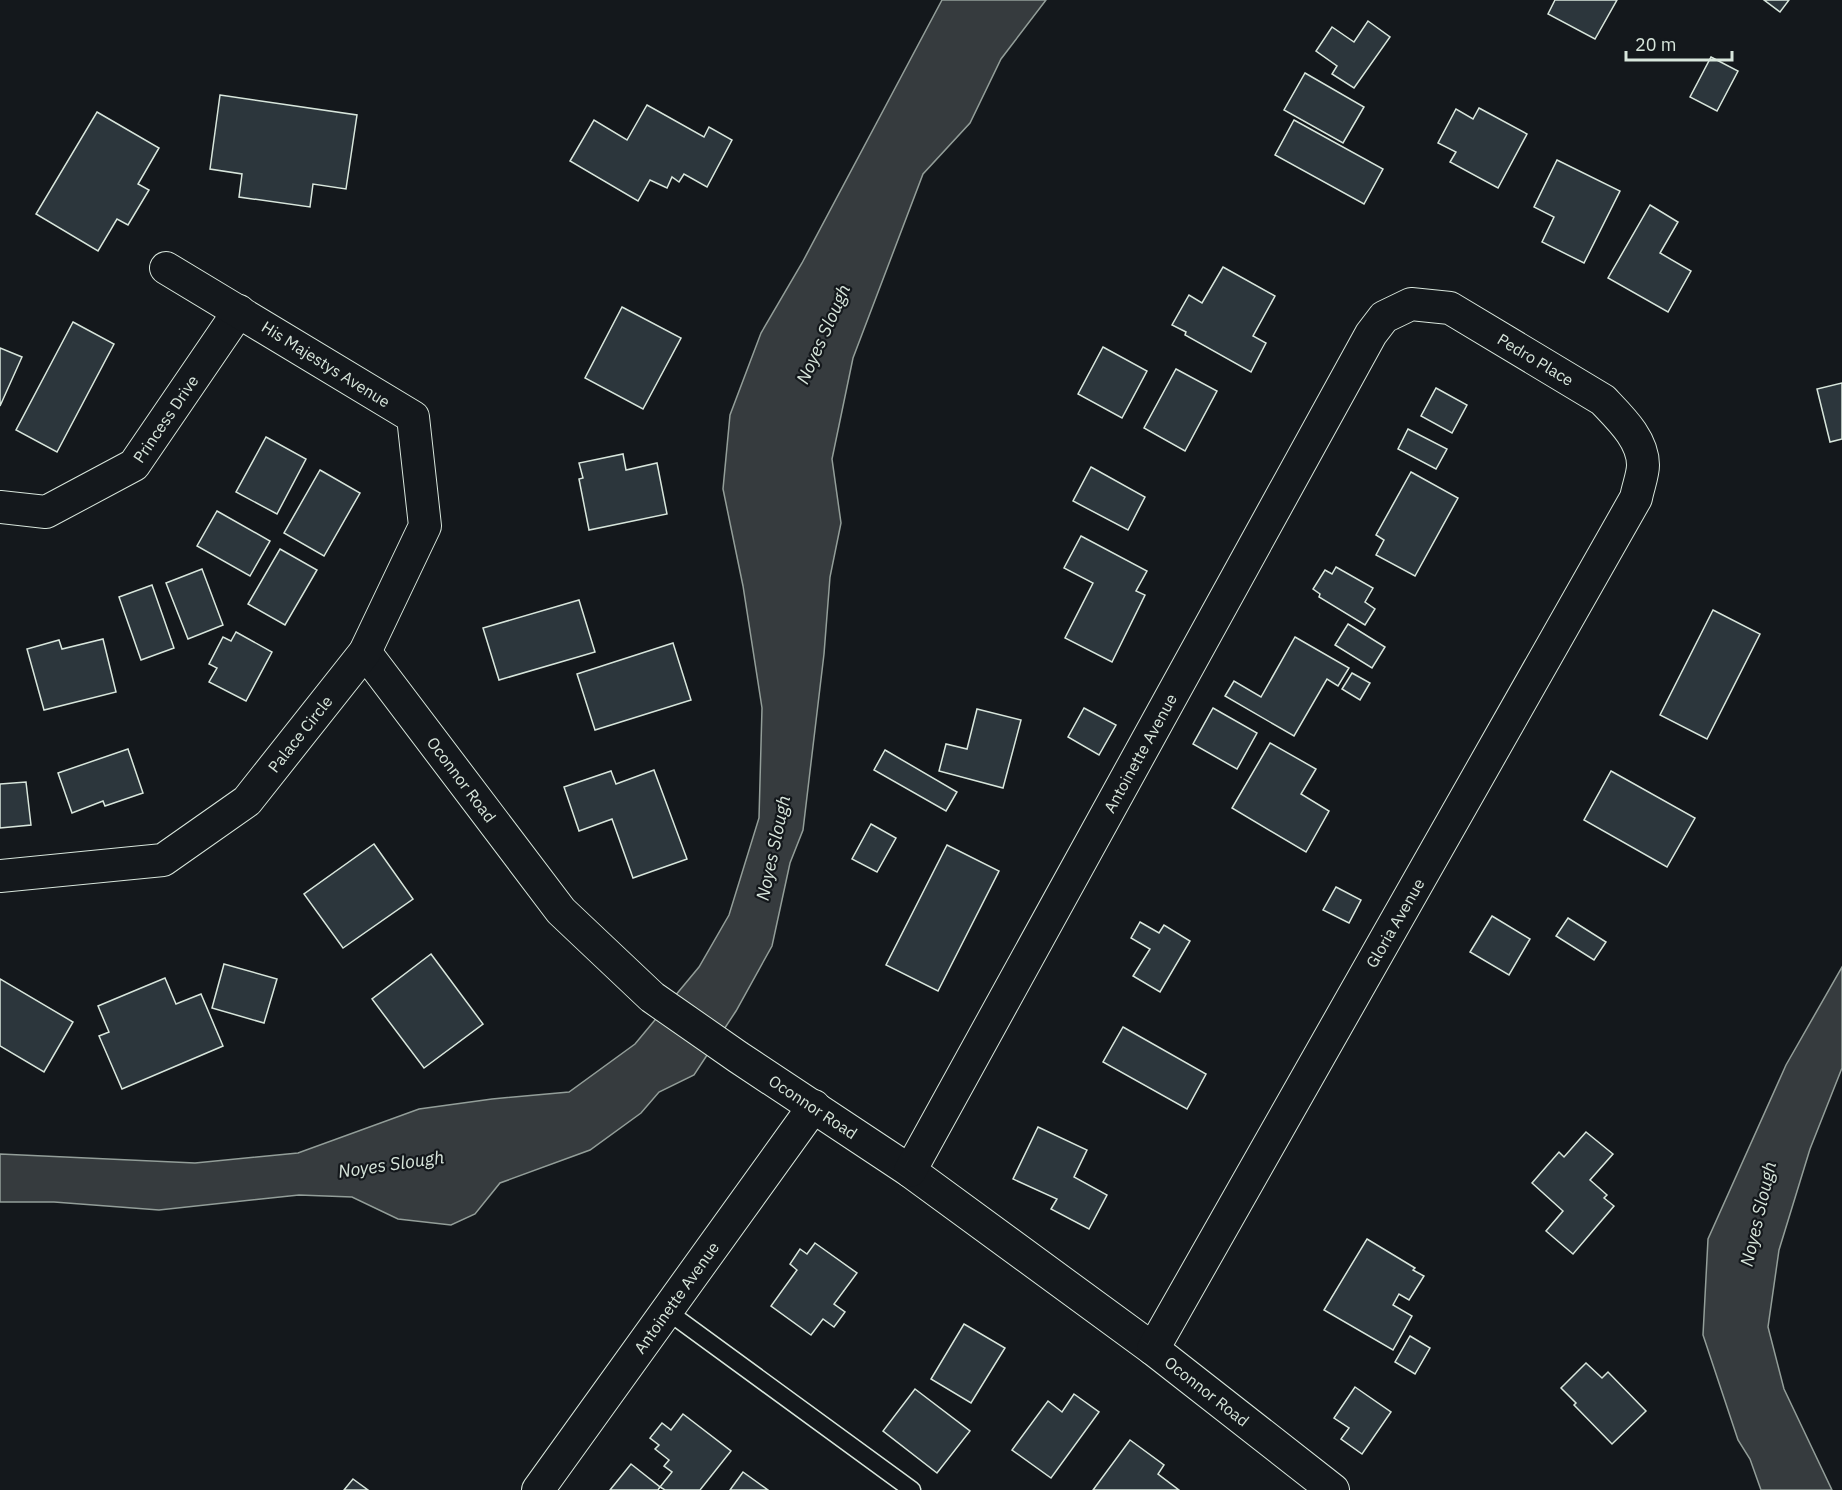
<svg xmlns="http://www.w3.org/2000/svg" width="1842" height="1490" viewBox="0 0 1842 1490" font-family="'IBM Plex Sans',sans-serif">
  <style>
    .water { fill: #363b3e; stroke: #939e99; stroke-width: 1.5 }
    .building { fill: #2c363c; stroke: #d8e6dc; stroke-width: 1.5 }
    .lines { fill: none; stroke-linecap: round; stroke-linejoin: round }
    .lane-casing { stroke: #d8e6dc; stroke-width: 19 }
    .street-casing { stroke: #d8e6dc; stroke-width: 34 }
    .lane { stroke: #14181c; stroke-width: 16 }
    .street { stroke: #14181c; stroke-width: 32 }
    .labels { text-anchor: middle; dominant-baseline: central; stroke-width: 4.5; stroke-linejoin: round; paint-order: stroke }
    .street-label { font-size: 16px; fill: #d8e6dc; stroke: #14181c }
    .water-label { font-size: 18px; font-style: italic; fill: #d8e6dc; stroke: #14181c }
  </style>
  <rect width="100%" height="100%" fill="#14181c"/>
  <g class="water">
    <path d="M942 0H1046L1001 59 970 123 923 174 853 358 832 459 841 523 830 577 824 654 803 830 790 863 772 946 736 1011 694 1075 659 1092 641 1113 590 1150 500 1183 475 1214 451 1225 398 1219 352 1197 299 1195 159 1210 54 1202H0V1154L195 1163 298 1153 419 1109 492 1099 569 1092 635 1044 699 967 729 915 759 818 762 708 743 586 723 489 730 415 761 333 802 263Z"/>
    <path d="M1842 967V1068L1810 1149 1779 1250 1768 1327 1784 1389 1832 1490H1761L1750 1459 1738 1440 1703 1335 1708 1239 1786 1065Z"/>
  </g>
  <g class="building">
    <path d="M1555 0H1617L1595 39 1548 14Z"/>
    <path d="M1764 0H1789L1780 12Z"/>
    <path d="M1368 21 1390 37 1354 88 1332 74 1337 66 1316 51 1332 27 1354 42Z"/>
    <path d="M1711 57 1738 71 1717 111 1690 97Z"/>
    <path d="M1305 73 1364 107 1343 143 1284 110Z"/>
    <path d="M220 95 357 115 346 189 313 184 310 207 239 197 242 174 210 169Z"/>
    <path d="M647 105 704 137 709 127 732 140 707 187 684 174 679 182 672 177 667 188 650 180 638 201 570 161 594 120 627 140Z"/>
    <path d="M1479 108 1527 134 1498 188 1450 162 1456 152 1438 143 1456 109 1473 119Z"/>
    <path d="M97 112 159 148 138 184 149 190 128 225 117 219 98 251 36 214Z"/>
    <path d="M1294 120 1383 169 1364 204 1275 155Z"/>
    <path d="M1557 160 1620 191 1584 263 1542 242 1554 217 1534 207Z"/>
    <path d="M1650 205 1678 222 1660 253 1691 271 1668 312 1608 278Z"/>
    <path d="M1223 267 1275 296 1253 336 1266 343 1251 372 1185 335 1186 332 1172 325 1189 295 1202 303Z"/>
    <path d="M622 307 681 338 643 409 585 378Z"/>
    <path d="M73 322 114 344 57 452 16 430Z"/>
    <path d="M1103 347 1147 371 1122 418 1078 394Z"/>
    <path d="M0 348 22 357 0 406Z"/>
    <path d="M1176 369 1217 391 1185 451 1144 428Z"/>
    <path d="M1842 383V439L1830 442 1817 389Z"/>
    <path d="M1436 388 1467 405 1452 433 1421 416Z"/>
    <path d="M1408 429 1447 449 1436 469 1398 449Z"/>
    <path d="M266 437 306 459 277 514 236 492Z"/>
    <path d="M623 454 626 470 657 463 667 514 589 530 579 479 583 478 579 463Z"/>
    <path d="M1091 467 1145 497 1128 530 1073 501Z"/>
    <path d="M320 470 360 493 324 556 284 533Z"/>
    <path d="M1411 472 1458 498 1415 576 1376 555 1384 540 1376 535Z"/>
    <path d="M217 511 270 541 250 576 197 546Z"/>
    <path d="M1081 536 1147 571 1136 591 1145 595 1112 662 1065 638 1093 583 1064 568Z"/>
    <path d="M280 549 317 570 285 625 248 604Z"/>
    <path d="M1336 567 1373 588 1365 602 1375 609 1365 625 1319 597 1320 594 1313 589 1325 570 1332 574Z"/>
    <path d="M202 569 223 625 188 639 166 583Z"/>
    <path d="M152 585 174 648 141 660 119 597Z"/>
    <path d="M579 600 595 652 499 680 483 628Z"/>
    <path d="M1713 610 1760 634 1707 739 1660 715Z"/>
    <path d="M1348 624 1385 647 1372 668 1335 645Z"/>
    <path d="M236 632 272 652 246 701 209 682 217 668 209 664 223 637 231 641Z"/>
    <path d="M1295 637 1349 668 1338 686 1327 679 1294 736 1225 696 1234 681 1261 697Z"/>
    <path d="M103 639 116 692 44 710 27 649 59 640 62 649Z"/>
    <path d="M673 643 691 700 595 730 577 674Z"/>
    <path d="M1352 673 1370 683 1360 700 1342 689Z"/>
    <path d="M1084 708 1116 725 1099 755 1068 737Z"/>
    <path d="M1213 708 1257 733 1237 769 1193 744Z"/>
    <path d="M977 709 1021 720 1003 788 939 771 946 744 967 749Z"/>
    <path d="M1270 743 1316 769 1301 794 1329 811 1306 852 1232 808Z"/>
    <path d="M128 749 143 793 105 806 103 801 72 813 58 773Z"/>
    <path d="M885 750 957 792 946 811 874 770Z"/>
    <path d="M654 770 687 859 633 878 612 819 579 831 564 787 611 771 616 784Z"/>
    <path d="M1611 771 1695 818 1667 867 1584 820Z"/>
    <path d="M26 782 31 825 0 828V784Z"/>
    <path d="M871 824 896 838 877 872 852 859Z"/>
    <path d="M374 844 413 899 343 948 304 894Z"/>
    <path d="M947 845 999 871 938 991 886 965Z"/>
    <path d="M1336 887 1361 900 1349 923 1323 910Z"/>
    <path d="M1492 916 1530 939 1509 975 1470 952Z"/>
    <path d="M1568 918 1606 942 1594 960 1556 936Z"/>
    <path d="M1140 922 1159 933 1164 925 1190 941 1160 992 1133 976 1150 949 1131 938Z"/>
    <path d="M431 954 483 1024 424 1068 372 999Z"/>
    <path d="M224 964 277 979 264 1023 212 1008Z"/>
    <path d="M165 978 176 1004 201 994 223 1046 122 1089 99 1036 109 1032 98 1006Z"/>
    <path d="M0 979 73 1022 44 1072 0 1046Z"/>
    <path d="M1123 1027 1206 1074 1187 1109 1103 1062Z"/>
    <path d="M1038 1127 1087 1150 1074 1177 1107 1195 1089 1229 1051 1209 1057 1199 1013 1179Z"/>
    <path d="M1586 1132 1613 1154 1590 1180 1607 1195 1604 1198 1614 1206 1573 1254 1546 1231 1563 1211 1532 1183 1559 1152 1564 1157Z"/>
    <path d="M1367 1239 1415 1268 1413 1270 1424 1276 1409 1300 1399 1294 1393 1305 1412 1316 1393 1350 1324 1310Z"/>
    <path d="M815 1243 857 1273 834 1304 845 1312 834 1327 823 1319 811 1335 771 1306 797 1270 790 1264 800 1249 807 1254Z"/>
    <path d="M964 1324 1005 1348 971 1403 931 1379Z"/>
    <path d="M1410 1336 1430 1348 1415 1374 1395 1362Z"/>
    <path d="M1586 1363 1602 1378 1608 1372 1646 1411 1612 1444 1574 1405 1576 1403 1561 1388Z"/>
    <path d="M1355 1387 1391 1412 1362 1454 1341 1439 1349 1428 1334 1418Z"/>
    <path d="M915 1389 970 1431 937 1473 883 1431Z"/>
    <path d="M1074 1394 1099 1412 1051 1478 1012 1450 1048 1401 1062 1412Z"/>
    <path d="M683 1414 731 1451 700 1490H665L660 1487 672 1472 664 1466 669 1460 655 1449 659 1445 650 1438 662 1423 671 1430Z"/>
    <path d="M1130 1440 1164 1465 1158 1474 1179 1490H1093Z"/>
    <path d="M631 1464 660 1487 658 1490H610Z"/>
    <path d="M743 1472 768 1490H730Z"/>
    <path d="M353 1479 368 1490H344Z"/>
  </g>
  <g class="lines">
    <defs>
      <path id="lane" d="M667 1311 912 1490"/>
      <g id="street">
        <path id="s1" d="M0 507 46 512 134 465 239 311"/>
        <path id="s2" d="M365 652 561 911 652 997 738 1057 910 1171 1153 1349 1333 1490"/>
        <path id="s3" d="M0 876 163 860 247 801 365 652 425 526 413 417 166 268"/>
        <path id="s4" d="M910 1171 1371 334 1384 317 1411 304 1450 308 1603 400C1619 417 1643 439 1643 465 1643 475 1638 487 1636 498L1153 1349"/>
        <path id="s5" d="M538 1490 814 1106"/>
      </g>
    </defs>
    <use href="#lane" class="lane-casing"/>
    <use href="#street" class="street-casing"/>
    <use href="#lane" class="lane"/>
    <use href="#street" class="street"/>
  </g>
  <g class="labels">
    <g class="street-label">
      <text stroke="none"><textPath href="#s4" startOffset="1146">Pedro Place</textPath></text>
      <text transform="translate(326 364) rotate(32)">His Majestys Avenue</text>
      <text stroke="none"><textPath href="#s1" startOffset="202">Princess Drive</textPath></text>
      <text stroke="none"><textPath href="#s3" startOffset="352">Palace Circle</textPath></text>
      <text stroke="none"><textPath href="#s4" startOffset="477">Antoinette Avenue</textPath></text>
      <text stroke="none"><textPath href="#s2" startOffset="160">Oconnor Road</textPath></text>
      <text transform="translate(1395 923) rotate(-60)">Gloria Avenue</text>
      <text stroke="none"><textPath href="#s2" startOffset="645">Oconnor Road</textPath></text>
      <text stroke="none"><textPath href="#s5" startOffset="237">Antoinette Avenue</textPath></text>
      <text stroke="none"><textPath href="#s2" startOffset="1131">Oconnor Road</textPath></text>
    </g>
    <g class="water-label">
      <text transform="translate(823 334) rotate(-66)">Noyes Slough</text>
      <text transform="translate(773 848) rotate(-78)">Noyes Slough</text>
      <text transform="translate(391 1164) rotate(-8)">Noyes Slough</text>
      <text transform="translate(1758 1214) rotate(-77)">Noyes Slough</text>
    </g>
  </g>
  <path d="M1626 51v9h106v-9" fill="none" stroke="#d8e6dc" stroke-width="3"/>
  <text x="1635" y="51" font-size="18" fill="#d8e6dc" stroke="#14181c" stroke-width="4.5" paint-order="stroke">20 m</text>
</svg>
